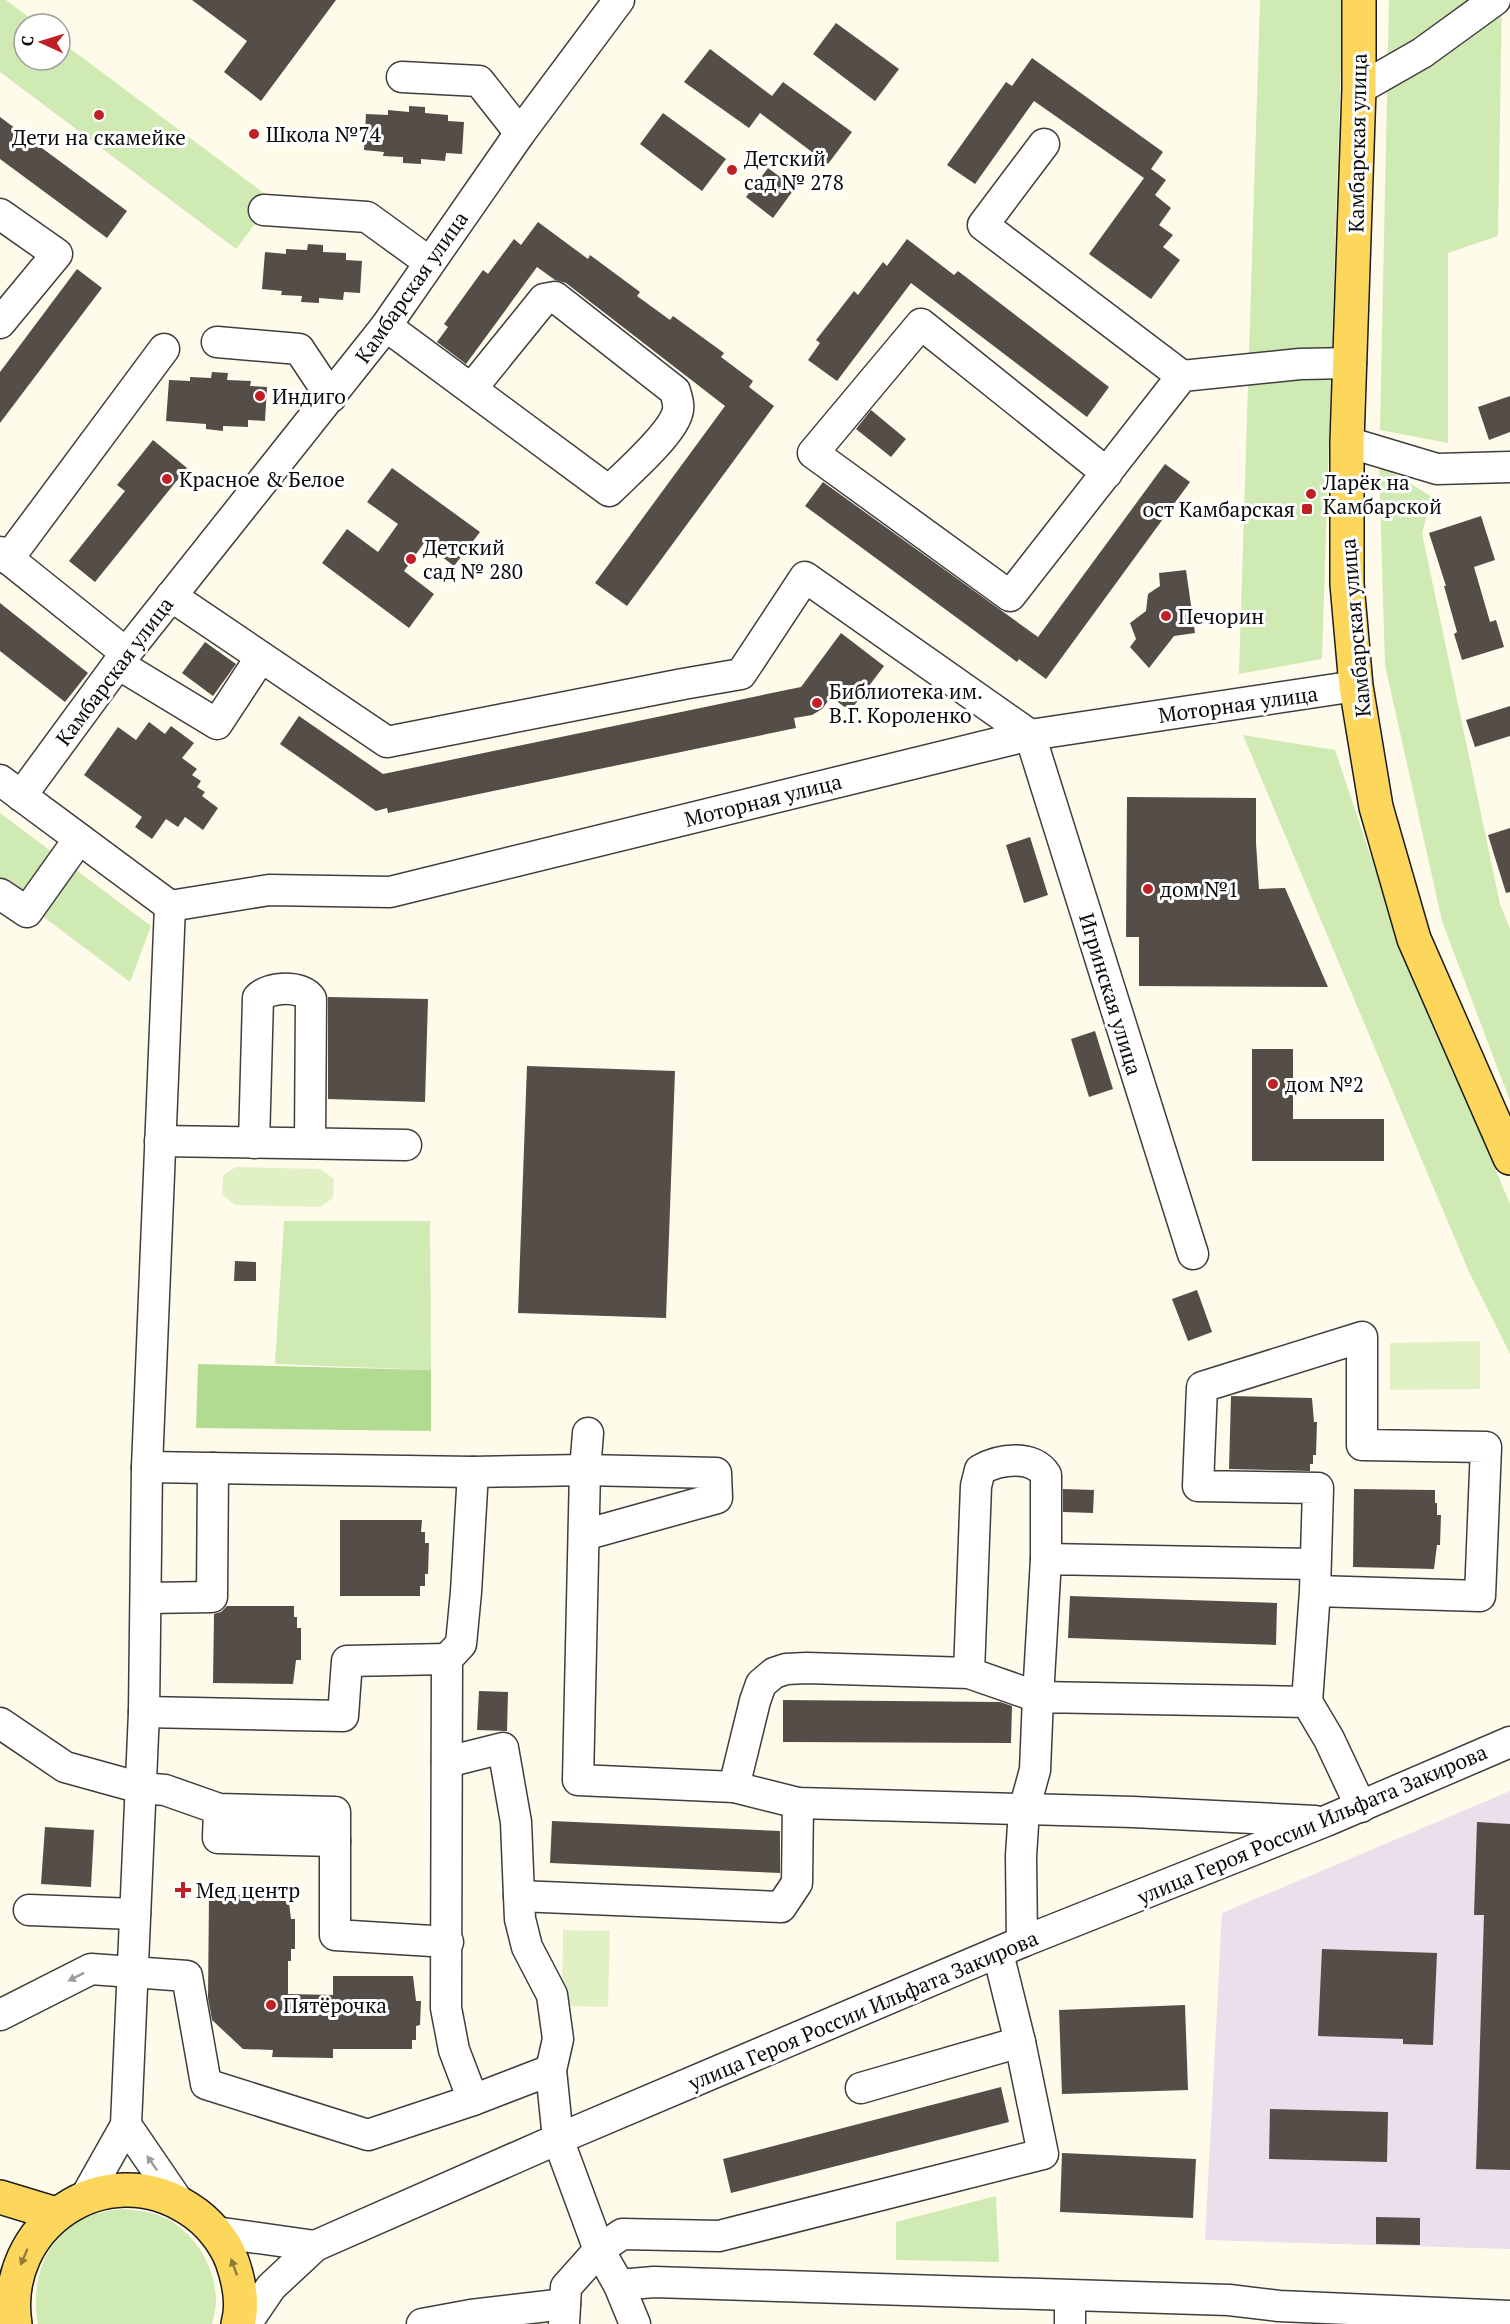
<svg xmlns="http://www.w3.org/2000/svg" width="1510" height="2324" viewBox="0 0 1510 2324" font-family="'PT Serif',serif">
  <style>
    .industrial { fill: #eadfeb }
    .green { fill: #cfeab3 }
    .forest { fill: #b2db92 }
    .pitch { fill: #e1f1c5 }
    .building { fill: #544d48 }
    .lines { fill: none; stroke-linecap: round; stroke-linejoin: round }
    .minor-casing { stroke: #3e3e3e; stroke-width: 33 }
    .major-casing { stroke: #1c1c1c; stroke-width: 36 }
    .minor { stroke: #fff; stroke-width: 30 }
    .major { stroke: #fdd75c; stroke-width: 33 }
    .oneway { fill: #9d9d9d }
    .oneway2 { fill: #907b38 }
    .poi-dot { fill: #bf2026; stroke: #fff; stroke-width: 2 }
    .labels { text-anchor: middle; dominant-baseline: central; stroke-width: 6; stroke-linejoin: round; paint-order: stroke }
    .poi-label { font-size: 21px; fill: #0b0b0b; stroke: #fff; text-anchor: start }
    .street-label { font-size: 21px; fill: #0b0b0b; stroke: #fff }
  </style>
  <rect width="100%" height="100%" fill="#fffbea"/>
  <path class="industrial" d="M1510 1791V2249L1205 2240 1222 1913Z"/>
  <g class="green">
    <path d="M0 0H6L38 24H24V60H60V41L273 200 236 249 0 72Z"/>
    <path d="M1260 0H1343L1322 659 1239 674Z"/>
    <path d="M1389 0H1502L1498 236 1448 253V443L1380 430Z"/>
    <path d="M1379 464 1432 497 1422 533 1500 904 1510 929V1101L1442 921 1385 665Z"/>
    <path d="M1243 735 1335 750 1400 944 1510 1204V1354L1469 1272Z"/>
    <path d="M0 813 151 926 130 982 0 884Z"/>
    <path d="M284 1221H430L431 1370 275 1364Z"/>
    <path d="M996 2196 999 2262 896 2260V2222Z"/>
    <path d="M124 2209C133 2210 143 2211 152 2213 189 2223 216 2263 216 2301 216 2308 214 2317 212 2324H38C29 2278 48 2229 96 2214 105 2211 115 2210 124 2209Z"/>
  </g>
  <path class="forest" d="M198 1364 431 1370V1431L196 1428Z"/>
  <g class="pitch">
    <path d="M236 1167 321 1169 334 1179 333 1198 321 1207 236 1205 222 1195 223 1175Z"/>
    <path d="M1480 1341V1389L1390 1390V1343Z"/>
    <path d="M563 1930 610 1931 608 2007 562 2006Z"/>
  </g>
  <g class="building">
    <path d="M192 0H336L261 101 224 72 247 41Z"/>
    <path d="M836 23 899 69 875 101 813 54Z"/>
    <path d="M710 49 772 96 783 82 852 132 828 164 760 113 749 128 684 82Z"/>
    <path d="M1032 58 1163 152 1151 169 1166 180 1155 195 1171 208 1159 225 1173 235 1163 247 1180 260 1151 299 1089 254 1144 178 1034 101 975 184 947 165 1006 82 1012 86Z"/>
    <path d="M409 106 425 107V113L448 115V121L464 122 462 154 446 153 445 161 421 159V164L403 163V157L383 156 384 152 364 150 366 114 388 115V110L409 112Z"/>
    <path d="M663 113 726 159 702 191 640 144Z"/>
    <path d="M0 117 127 211 107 238 0 159Z"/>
    <path d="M768 168 795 188 773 218 746 197Z"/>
    <path d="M538 222 588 259 590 255 640 292 637 296 670 320 673 316 724 353 721 357 753 381 749 387 774 406 627 606 595 583 725 406 566 283 555 280 537 267 466 364 437 342 448 327 444 324 483 270 488 274 514 239 521 245Z"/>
    <path d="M907 239 954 275 958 271 1109 387 1087 417 911 283 837 381 808 360 820 343 816 340 854 291 858 295 883 262 887 266Z"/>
    <path d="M308 244 323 245V252L346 253V260L362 261 360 293 344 292 343 300 319 298V303L301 302 302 296 281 295 282 291 262 289 265 252 286 254V249L307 250Z"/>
    <path d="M77 269 102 288 0 423V372Z"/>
    <path d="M212 372 228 373 227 380 251 381 250 386 267 387 265 421 248 420V427L223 426V431L206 429V424L166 421 169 380 190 381V377L211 378Z"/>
    <path d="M1510 396V432L1489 440 1478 407Z"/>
    <path d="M871 410 906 439 891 457 856 429Z"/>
    <path d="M153 440 187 468 95 582 69 561 125 491 117 485Z"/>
    <path d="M1165 464 1190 482 1046 679 1019 659 1017 662 805 506 823 482 1038 637Z"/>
    <path d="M392 468 480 532 454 566 424 543 404 571 434 594 409 628 322 563 347 529 378 552 398 524 367 502Z"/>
    <path d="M1481 516 1495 560 1474 567 1490 622 1496 620 1504 647 1462 660 1454 634 1457 632 1444 586H1446L1429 533Z"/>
    <path d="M1186 570 1195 633 1174 636 1149 668 1130 647 1136 639 1130 623 1146 611 1148 594 1160 586 1159 573Z"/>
    <path d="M0 603 88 673 65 702 0 651Z"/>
    <path d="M841 633 884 666 850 711 831 697 822 709 812 715 794 718 796 728 388 813 387 808 376 811 280 744 299 716 383 774 801 687Z"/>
    <path d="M205 642 236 664 213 696 182 673Z"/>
    <path d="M1510 706V736L1475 747 1466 720Z"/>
    <path d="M149 722 165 734 171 726 194 743 182 758 197 769 192 775 201 781 197 787 205 792 202 796 218 808 203 830 185 817 178 827 166 819 152 839 135 827 142 817 84 775 118 727 136 740Z"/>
    <path d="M1127 797 1256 798V843L1259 889 1285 888 1328 987 1139 986V937H1126Z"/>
    <path d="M1510 828V892L1506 893 1488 835Z"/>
    <path d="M1030 837 1048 895 1024 903 1006 845Z"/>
    <path d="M328 997 428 999 425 1102 328 1099Z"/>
    <path d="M1095 1031 1113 1089 1089 1097 1071 1039Z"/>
    <path d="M1252 1049H1293V1119H1384V1161H1252Z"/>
    <path d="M527 1066 675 1071 666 1318 518 1313Z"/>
    <path d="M235 1261 256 1262V1281H234Z"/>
    <path d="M1197 1290 1212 1332 1188 1341 1172 1299Z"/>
    <path d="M1231 1396 1312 1398 1314 1422H1317L1316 1455H1313V1464H1310V1471L1229 1469Z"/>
    <path d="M1063 1489 1094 1490 1093 1513 1063 1512Z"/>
    <path d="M1354 1489 1435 1490V1503H1437V1515H1441L1440 1545H1437L1434 1569 1353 1567Z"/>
    <path d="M340 1520H422L421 1532H425V1543H429L428 1574H425V1586H420V1596H340Z"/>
    <path d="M1070 1596 1277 1603 1276 1645 1068 1638Z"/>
    <path d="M227 1606H294V1617H297V1628H301V1660H296L293 1684 213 1683 214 1614 221 1612Z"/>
    <path d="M479 1691 508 1692 507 1731 477 1730Z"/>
    <path d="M783 1700 1000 1702 1012 1706 1011 1743 783 1742Z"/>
    <path d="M552 1821 780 1831V1873L550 1863Z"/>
    <path d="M1477 1822 1510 1824V2170L1476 2169 1484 1915H1474Z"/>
    <path d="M45 1827 94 1830 91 1887 41 1884Z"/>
    <path d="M209 1895H288L291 1919H295V1949H291V1961H288V1994L333 1995V1976H413L416 2001H421L420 2025 416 2026V2040H412V2049H333V2058L272 2057 273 2050 243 2049 212 2020 208 1998Z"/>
    <path d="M1322 1949 1437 1953 1433 2045 1403 2044V2039L1318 2036Z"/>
    <path d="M1185 2005 1188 2090 1062 2094 1059 2010Z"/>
    <path d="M1001 2087 1009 2122 731 2193 723 2159Z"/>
    <path d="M1270 2109 1388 2112 1387 2162 1269 2159Z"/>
    <path d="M1062 2153 1196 2159 1193 2218 1060 2212Z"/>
    <path d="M1376 2217 1420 2218V2245L1376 2244Z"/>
  </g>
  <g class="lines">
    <defs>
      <g id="minor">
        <path d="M402 77 479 81 520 133"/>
        <path d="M1359 89 1422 53 1495 0"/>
        <path d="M1044 144 983 225 1182 376"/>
        <path d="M264 210 367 217 429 262"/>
        <path d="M0 214 57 254 0 323"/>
        <path d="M386 326 609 491C626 474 670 436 677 414 680 406 677 399 675 391L555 297 544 299 472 388"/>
        <path d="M217 342 299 349 331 397"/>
        <path d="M1347 442 1437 469 1510 467"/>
        <path d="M1107 473 921 324 813 453 1010 596 1182 376 1300 364 1351 363"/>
        <path d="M0 552 126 653"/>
        <path d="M8 559 164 349"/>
        <path d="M171 596 387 742 683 684 741 674 805 577 1030 735 1193 1254"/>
        <path d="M118 664 217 724 261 657"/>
        <path d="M0 780 170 906"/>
        <path d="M21 796 126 653 386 326 520 133 619 0"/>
        <path d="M0 894 27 912 79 839"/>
        <path d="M170 906 269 890 390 892 1030 735 1356 686"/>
        <path d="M160 1141 406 1145"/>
        <path d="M254 1143 258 998C269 986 303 985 311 999L310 1143"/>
        <path d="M588 1433 585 1470 578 1780 734 1787 798 1803 1133 1812 1315 1821"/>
        <path d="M147 1467 473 1472 585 1470 716 1473 717 1498 584 1535"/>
        <path d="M473 1472 466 1592 461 1644 447 1659 446 2008 454 2050 473 2100 551 2070 558 2139 599 2250 619 2285 654 2282 1229 2300 1279 2306 1510 2316"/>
        <path d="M1315 1591 1480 1596 1486 1447 1362 1445V1337L1202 1387 1198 1486 1318 1488 1315 1591 1307 1702 1329 1739 1361 1807"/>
        <path d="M146 1598 212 1597 213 1468"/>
        <path d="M969 1673 976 1486 980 1470C999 1459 1033 1454 1046 1475V1559"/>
        <path d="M144 1712 343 1716 347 1661 447 1659"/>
        <path d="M0 1723 65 1767 141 1788 165 1790 219 1809 335 1812V1935L448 1942"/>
        <path d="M447 1762 503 1748 516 1822 519 1896"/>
        <path d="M734 1787 755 1701 761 1684 774 1673 786 1669 807 1668 969 1673 1038 1697 1046 1559 1315 1564"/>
        <path d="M219 1809 218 1838 335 1841"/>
        <path d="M29 1910 135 1914"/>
        <path d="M1022 1942 1021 1856 1024 1810 1035 1770 1038 1697 1307 1702"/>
        <path d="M0 2015 91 1969 187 1976 206 2084 368 2135 473 2100"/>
        <path d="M551 2070 558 2039 552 1995 527 1947 520 1919 519 1896 781 1907 797 1883 798 1803"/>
        <path d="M861 2088 1020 2042"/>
        <path d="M126 2125 178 2201"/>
        <path d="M86 2196 126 2125 144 1712 147 1467 170 906"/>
        <path d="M215 2232 315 2246"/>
        <path d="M619 2285 635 2324"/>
        <path d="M1070 2296V2324"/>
        <path d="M246 2324 271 2287 315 2246 558 2139 1022 1942 1326 1821 1510 1742"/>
        <path d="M422 2324 471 2315 565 2304"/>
        <path d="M564 2324 566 2287 599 2250 622 2234 719 2236 1043 2154 1020 2042 998 1953"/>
      </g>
      <g id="major">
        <path d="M1359 0V89L1347 442V584L1356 686 1376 807 1414 939 1510 1158"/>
        <path d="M0 2197 56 2214"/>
        <path d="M15 2324C0 2226 105 2154 189 2209 208 2221 224 2240 232 2261 239 2281 244 2303 238 2324"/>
      </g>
    </defs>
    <use href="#minor" class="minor-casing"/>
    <use href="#major" class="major-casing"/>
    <use href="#minor" class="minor"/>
    <use href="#major" class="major"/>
  </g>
  <defs><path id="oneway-solid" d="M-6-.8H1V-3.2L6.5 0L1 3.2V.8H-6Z" transform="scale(1.5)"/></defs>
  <g class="oneway">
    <use href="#oneway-solid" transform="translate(76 1977) rotate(153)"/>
    <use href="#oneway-solid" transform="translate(152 2163) rotate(-125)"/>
  </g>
  <g class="oneway2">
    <use href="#oneway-solid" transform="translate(24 2257) rotate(113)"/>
    <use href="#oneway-solid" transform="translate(234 2267) rotate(-110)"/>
  </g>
  <g class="poi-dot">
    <circle cx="99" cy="115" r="6"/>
    <circle cx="254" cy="134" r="6"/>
    <circle cx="732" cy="170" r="6"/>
    <circle cx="260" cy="396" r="6"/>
    <circle cx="167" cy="479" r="6"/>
    <circle cx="1311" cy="494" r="6"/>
    <rect x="1301" y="503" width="12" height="12" rx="3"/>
    <circle cx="411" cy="559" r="6"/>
    <circle cx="1166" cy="616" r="6"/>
    <circle cx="817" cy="703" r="6"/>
    <circle cx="1148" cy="889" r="6"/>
    <circle cx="1273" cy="1084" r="6"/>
    <path d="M180 1881h6v6h6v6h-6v6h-6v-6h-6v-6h6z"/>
    <circle cx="271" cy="2005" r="6"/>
  </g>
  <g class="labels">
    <g class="poi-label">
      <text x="266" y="134">Школа №74</text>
      <text x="99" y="137" text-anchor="middle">Дети на скамейке</text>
      <text x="744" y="158">Детский<tspan x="744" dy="24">сад № 278</tspan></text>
      <text x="272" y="396">Индиго</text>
      <text x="179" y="479">Красное &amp; Белое</text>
      <text x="1323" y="482">Ларёк на<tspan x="1323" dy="24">Камбарской</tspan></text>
      <text x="1295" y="509" text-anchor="end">ост Камбарская</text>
      <text x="423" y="547">Детский<tspan x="423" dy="24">сад № 280</tspan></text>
      <text x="1178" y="616">Печорин</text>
      <text x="829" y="691">Библиотека им.<tspan x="829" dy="24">В.Г. Короленко</tspan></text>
      <text x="1160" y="889">дом №1</text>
      <text x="1285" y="1084">дом №2</text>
      <text x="196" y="1890">Мед центр</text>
      <text x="283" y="2005">Пятёрочка</text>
    </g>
    <g class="street-label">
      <text transform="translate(1357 143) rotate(-89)">Камбарская улица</text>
      <text transform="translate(411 287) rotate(-55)">Камбарская улица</text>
      <text transform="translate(1355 628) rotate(-95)">Камбарская улица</text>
      <text transform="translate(114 671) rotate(-53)">Камбарская улица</text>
      <text transform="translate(1238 704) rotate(-8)">Моторная улица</text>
      <text transform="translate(763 800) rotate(-14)">Моторная улица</text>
      <text transform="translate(1111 994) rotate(73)">Игринская улица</text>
      <text transform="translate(1312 1824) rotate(-23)">улица Героя России Ильфата Закирова</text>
      <text transform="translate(863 2010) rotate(-23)">улица Героя России Ильфата Закирова</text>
    </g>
  </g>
  <g transform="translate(42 42) rotate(274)"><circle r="28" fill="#ffffff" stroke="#9d9d9d" stroke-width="1.5"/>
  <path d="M0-4.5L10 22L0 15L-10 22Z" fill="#bf2026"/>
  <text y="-9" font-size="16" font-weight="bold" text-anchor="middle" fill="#0b0b0b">С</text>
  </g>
</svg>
